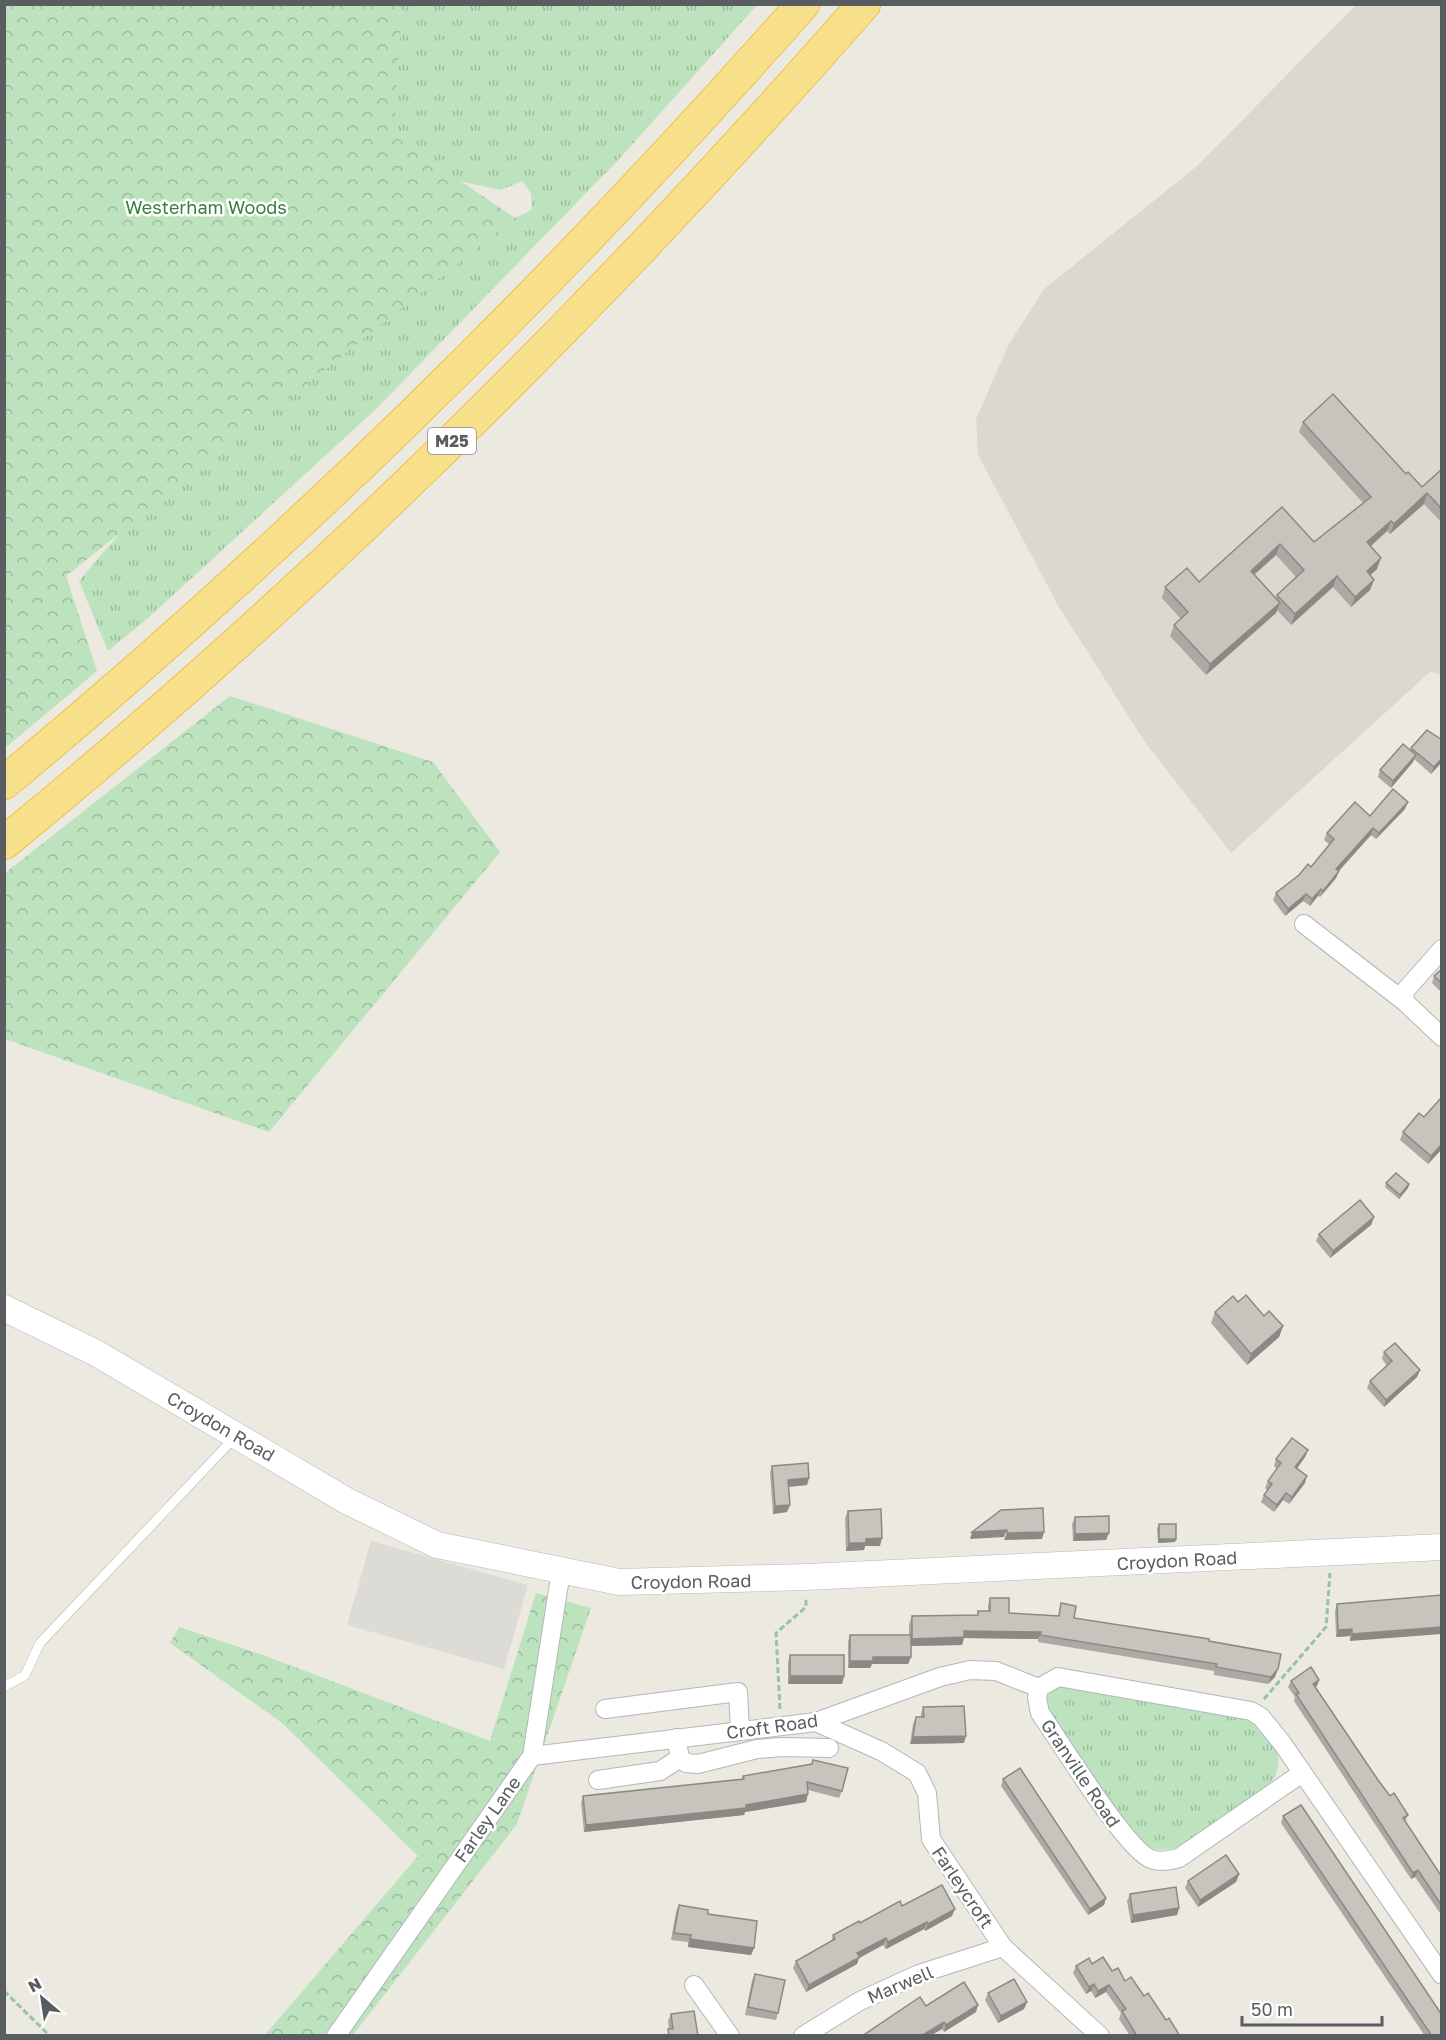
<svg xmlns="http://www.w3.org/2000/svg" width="1446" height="2040" viewBox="0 0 1446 2040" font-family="'Golos Text',sans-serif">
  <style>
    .industrial { fill: #dddbd5 }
    .education { fill: #dbd8ce }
    .grass { fill: url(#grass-tufts) }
    .forest { fill: url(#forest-crowns) }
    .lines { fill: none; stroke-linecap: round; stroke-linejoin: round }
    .lane-casing { stroke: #b3b6ba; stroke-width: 10 }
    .street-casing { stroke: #b3b6ba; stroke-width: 20 }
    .secondary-casing { stroke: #b4b7bc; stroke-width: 27 }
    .highway-casing { stroke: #e3a709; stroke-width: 34 }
    .path { stroke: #96c3a5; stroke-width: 3; stroke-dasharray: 6 3; stroke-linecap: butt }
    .lane { stroke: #fff; stroke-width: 9 }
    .street { stroke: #fff; stroke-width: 18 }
    .secondary { stroke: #fff; stroke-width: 26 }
    .highway { stroke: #f8e08a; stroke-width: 33 }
    .wall { fill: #aaa9a3; fill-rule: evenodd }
    .shaded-wall { fill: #8b8984 }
    .building { fill: #c6c4bd; stroke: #8b8984; stroke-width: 1.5 }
    .labels { text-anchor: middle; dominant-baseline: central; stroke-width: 5; stroke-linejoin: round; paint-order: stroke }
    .shield { fill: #fff; stroke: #8b8d90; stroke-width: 1.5 }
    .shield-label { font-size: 16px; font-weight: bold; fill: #595c61 }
    .park-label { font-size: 18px; fill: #37813d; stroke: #fff }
    .street-label { font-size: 18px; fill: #595c61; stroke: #fff }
  </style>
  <defs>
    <pattern id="grass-tufts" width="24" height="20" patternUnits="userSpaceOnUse" patternTransform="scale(1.5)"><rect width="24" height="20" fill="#bde3be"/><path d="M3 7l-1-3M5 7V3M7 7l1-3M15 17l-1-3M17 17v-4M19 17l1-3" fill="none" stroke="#9dbb9e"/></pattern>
    <pattern id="forest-crowns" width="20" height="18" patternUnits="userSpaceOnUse" patternTransform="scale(1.5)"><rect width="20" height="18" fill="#bde3be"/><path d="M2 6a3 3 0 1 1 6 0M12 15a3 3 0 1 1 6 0" fill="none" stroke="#9dbb9e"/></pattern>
  </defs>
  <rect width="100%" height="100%" fill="#ebe9e0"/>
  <path class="industrial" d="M371 1541 528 1585 504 1669 347 1625Z"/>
  <path class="education" d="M1356 5H1441V674L1430 672 1231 853 1145 742 1059 607 978 455 976 419 1009 344 1044 289 1196 167Z"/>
  <g class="grass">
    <path d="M402 5H757L622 156 375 410 147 619 108 651 79 581 155 492 515 218 532 210 531 194 523 181 500 190 460 181 393 136Z"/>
    <path d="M1062 1686 1243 1718C1255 1723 1263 1732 1271 1742 1297 1778 1249 1802 1224 1818 1208 1828 1192 1838 1176 1848 1163 1851 1149 1850 1138 1842L1046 1708C1046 1695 1049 1689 1062 1686Z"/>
  </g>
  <g class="forest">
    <path d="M5 4 402 5 394 136 515 218 66 576 97 671 5 748Z"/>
    <path d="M230 696 433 762 500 852 269 1132 5 1039V873Z"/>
    <path d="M536 1593 591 1608 517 1824 353 2035H265L418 1856 282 1723 170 1643 179 1627 263 1655 490 1741Z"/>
  </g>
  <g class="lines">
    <defs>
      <path id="lane" d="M4 1687 25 1675 40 1643 235 1437"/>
      <g id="street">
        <path d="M1304 924 1405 1002"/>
        <path d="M1442 949 1404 992 1405 1002 1442 1037"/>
        <path d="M605 1709 738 1692 740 1730"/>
        <path d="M816 1722 881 1751 917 1773 927 1793 931 1839 1003 1947 1100 2036"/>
        <path d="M676 1738 680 1758 686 1763 698 1764 757 1749 782 1747 829 1748"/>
        <path d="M532 1756 816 1722 940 1677 970 1670 996 1671 1039 1688"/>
        <path d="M1302 1773 1179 1858C1170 1860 1160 1863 1151 1859 1127 1851 1059 1740 1040 1713L1037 1698 1039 1688 1058 1677 1251 1711 1261 1717 1282 1743 1442 1975"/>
        <path d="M598 1780 660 1771 680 1758"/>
        <path d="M694 1985 730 2036"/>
        <path d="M336 2036 532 1756 561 1571"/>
        <path d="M803 2036 860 2001 919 1974 1003 1947"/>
      </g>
      <path id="secondary" d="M4 1308 96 1353 347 1501 437 1545 619 1582 806 1577 1442 1547"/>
      <g id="highway">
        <path d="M4 783C291 545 556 283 803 4"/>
        <path d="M4 843C315 589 600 305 864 4"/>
      </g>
    </defs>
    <use href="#lane" class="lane-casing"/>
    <use href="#street" class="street-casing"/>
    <use href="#secondary" class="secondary-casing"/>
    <use href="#highway" class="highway-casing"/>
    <g class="path">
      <path d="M1264 1699 1326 1627 1330 1573"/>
      <path d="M780 1709 776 1633 806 1607V1597"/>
      <path d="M4 1991 50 2036"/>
    </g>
    <use href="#lane" class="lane"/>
    <use href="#street" class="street"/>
    <use href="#secondary" class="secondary"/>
    <use href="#highway" class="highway"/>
  </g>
  <g class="wall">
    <path d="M1303 422 1406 474 1422 487 1442 469V523L1424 504 1390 534 1387 531 1371 546 1377 569 1370 575 1374 580 1370 590 1351 607 1333 587 1291 625 1277 610 1276 613 1206 675 1170 636 1174 625 1181 619 1162 598 1165 587 1199 582 1282 507 1314 542 1363 503 1299 432ZM1276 555 1296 577 1277 595 1275 598 1254 575Z"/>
    <path d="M1411 748 1442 762 1431 774 1414 759 1413 762 1391 788 1378 777 1380 770 1410 750Z"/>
    <path d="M1405 809 1376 839 1371 835 1339 871 1336 878 1320 897 1318 896 1310 906 1303 901 1285 916 1273 900 1276 893 1311 867 1329 844 1324 840 1327 833 1370 816Z"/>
    <path d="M1442 969V993L1432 983 1434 976Z"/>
    <path d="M1442 1101V1149L1428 1164 1400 1140 1403 1132 1424 1117Z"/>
    <path d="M1386 1183 1409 1184 1408 1188 1399 1199 1385 1187Z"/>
    <path d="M1374 1217 1371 1225 1330 1258 1316 1241 1319 1234Z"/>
    <path d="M1238 1302 1283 1326 1279 1337 1247 1365 1211 1323 1215 1312Z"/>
    <path d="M1384 1352 1420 1370 1417 1377 1384 1407 1367 1388 1370 1381 1387 1366 1382 1359Z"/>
    <path d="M1308 1450 1305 1457 1297 1468 1305 1483 1289 1504 1283 1500 1274 1512 1261 1502 1264 1495 1267 1490 1265 1488 1268 1481 1277 1469 1274 1466 1276 1459Z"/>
    <path d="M772 1466 809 1478 807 1485 789 1487 787 1512 773 1514 770 1473Z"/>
    <path d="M848 1511 880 1546H865L864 1550 846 1551 845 1518Z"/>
    <path d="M1075 1517 1109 1533 1106 1540 1073 1541 1072 1524Z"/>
    <path d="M1159 1524 1176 1539 1175 1542 1158 1543 1157 1528Z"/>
    <path d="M1442 1595 1350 1641V1636L1336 1637 1335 1611 1337 1604Z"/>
    <path d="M990 1598 1009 1613 1058 1616 1061 1603 1074 1618 1209 1641 1275 1677 1268 1684 1214 1675V1671L1038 1642V1639L964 1638 962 1645 911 1646V1657L908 1664H872L870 1668H848V1642L850 1635H909V1624L912 1616 977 1615 978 1611H988V1605Z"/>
    <path d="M790 1655 844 1676 842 1684H788V1662Z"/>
    <path d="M1319 1680 1316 1687 1378 1780 1390 1796 1408 1815 1405 1822 1440 1874 1442 1873V1916L1415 1877 1411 1879 1294 1701 1295 1697 1288 1687 1291 1681Z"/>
    <path d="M923 1707 964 1743 910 1744 913 1724 916 1717H921V1714Z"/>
    <path d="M813 1760 842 1791 839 1798 808 1790 806 1802 745 1812 744 1815 584 1832 581 1803 583 1796 742 1779 743 1776 811 1764Z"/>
    <path d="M1003 1779 1106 1898 1104 1905 1088 1915 1001 1786Z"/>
    <path d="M1283 1816 1419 1983 1442 2036H1425L1281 1823Z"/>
    <path d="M1239 1874 1236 1882 1198 1907 1185 1888 1188 1881Z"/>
    <path d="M1130 1894 1179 1908 1177 1915 1131 1923 1127 1901Z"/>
    <path d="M679 1905 708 1914 754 1948 751 1955 688 1947V1942L671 1940 676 1912Z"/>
    <path d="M902 1906 952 1916 925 1931 924 1929 886 1949 883 1945 859 1958 857 1964 806 1992 793 1968 796 1961 831 1942 833 1935 860 1923Z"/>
    <path d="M1092 1964 1112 1971 1125 1981 1144 1996 1180 2036H1130L1119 2019 1121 2013 1106 1992 1095 1998 1091 1991 1086 1994 1073 1973 1076 1966Z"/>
    <path d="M755 1974 778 2013 776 2020 745 2015 752 1981Z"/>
    <path d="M988 1993 1027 2002 1024 2009 998 2023 985 2000Z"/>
    <path d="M926 2006 976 2012 944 2032 942 2029 930 2036H862Z"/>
    <path d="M671 2014 698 2036 669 2029 668 2021Z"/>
  </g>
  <g class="shaded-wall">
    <path d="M1427 493 1424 504 1390 534 1394 524Z"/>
    <path d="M1391 521 1387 531 1363 553 1367 542Z"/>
    <path d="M1280 544 1276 555 1247 581 1251 571Z"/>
    <path d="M1381 558 1377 569 1363 582 1367 571Z"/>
    <path d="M1337 576 1333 587 1291 625 1295 614Z"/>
    <path d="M1374 580 1370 590 1351 607 1355 597Z"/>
    <path d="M1280 603 1276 613 1206 675 1210 664Z"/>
    <path d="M1416 755 1413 762 1391 788 1393 781Z"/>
    <path d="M1442 758V762L1431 774 1434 767Z"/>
    <path d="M1408 802 1405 809 1376 839 1379 833Z"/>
    <path d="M1373 828 1371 835 1334 876 1336 869Z"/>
    <path d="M1339 871 1336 878 1320 897 1323 891Z"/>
    <path d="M1321 889 1318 896 1310 906 1312 899Z"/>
    <path d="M1306 894 1303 901 1285 916 1288 909Z"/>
    <path d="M1442 1144V1149L1428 1164 1431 1156Z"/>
    <path d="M1409 1184 1408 1188 1399 1199 1400 1195Z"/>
    <path d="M1374 1217 1371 1225 1330 1258 1333 1251Z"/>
    <path d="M1283 1326 1279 1337 1247 1365 1251 1354Z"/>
    <path d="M1420 1370 1417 1377 1384 1407 1386 1400Z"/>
    <path d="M1308 1450 1305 1457 1293 1474 1295 1467Z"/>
    <path d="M1307 1476 1305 1483 1289 1504 1292 1497Z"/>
    <path d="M809 1478 807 1485 786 1487 788 1480Z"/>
    <path d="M1286 1493 1283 1500 1274 1512 1277 1505Z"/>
    <path d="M790 1505 787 1512 773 1514 775 1506Z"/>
    <path d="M1007 1530 1004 1537 970 1539 972 1532Z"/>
    <path d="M1044 1532 1042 1539 1004 1540 1007 1533Z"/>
    <path d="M1109 1533 1106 1540 1073 1541 1075 1534Z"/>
    <path d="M882 1538 880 1546H865L864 1550 846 1551 849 1543 866 1539Z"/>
    <path d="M1159 1539H1176L1175 1542 1158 1543Z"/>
    <path d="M1442 1627V1634L1350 1641 1352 1634Z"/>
    <path d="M1352 1629 1350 1636 1336 1637 1338 1630Z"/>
    <path d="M964 1631 1041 1632 1038 1639 964 1638 962 1645 909 1646 912 1639Z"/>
    <path d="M873 1657H911L908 1664H872L870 1668H848L850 1661Z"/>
    <path d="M1278 1669 1275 1677 1268 1684 1271 1677Z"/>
    <path d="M790 1676H844L842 1684H788Z"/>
    <path d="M1319 1680 1317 1686 1311 1690 1313 1684Z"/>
    <path d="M966 1736 964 1743 910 1744 913 1737Z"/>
    <path d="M808 1794 806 1802 745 1812 744 1815 584 1832 586 1825 746 1805Z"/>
    <path d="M1418 1870 1415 1877 1411 1879 1413 1873Z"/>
    <path d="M1239 1874 1236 1882 1198 1907 1200 1900Z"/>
    <path d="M1106 1898 1104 1905 1088 1915 1090 1909Z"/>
    <path d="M1179 1908 1177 1915 1131 1923 1133 1915Z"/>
    <path d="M955 1909 952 1916 925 1931 928 1924Z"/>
    <path d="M927 1922 924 1929 886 1949 888 1942Z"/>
    <path d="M886 1938 883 1945 859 1958 857 1964 806 1992 809 1985 857 1953Z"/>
    <path d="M690 1939 754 1948 751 1955 688 1947Z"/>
    <path d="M1094 1984 1091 1991 1086 1994 1089 1987Z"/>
    <path d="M1109 1985 1106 1992 1095 1998 1098 1991Z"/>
    <path d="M1027 2002 1024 2009 998 2023 1001 2016Z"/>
    <path d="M978 2005 976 2012 944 2032 946 2025Z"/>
    <path d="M944 2022 942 2029 930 2036H921Z"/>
  </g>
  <g class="building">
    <path d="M1333 394 1406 474 1408 472 1422 487 1442 469V509L1427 493 1394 524 1391 521 1367 542 1381 558 1367 571 1374 580 1355 597 1337 576 1295 614 1277 595 1304 570 1280 544 1251 571 1280 603 1210 664 1174 625 1188 612 1165 587 1187 568 1199 582 1282 507 1314 542 1371 497 1303 422Z"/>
    <path d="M1427 730 1442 740V758L1434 767 1411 748Z"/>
    <path d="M1403 744 1416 755 1393 781 1380 770Z"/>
    <path d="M1393 789 1408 802 1379 833 1373 828 1336 869 1339 871 1323 891 1321 889 1312 899 1306 894 1288 909 1276 893 1299 875 1308 864 1311 867 1334 839 1327 833 1355 802 1370 816Z"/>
    <path d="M1442 969V983L1434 976Z"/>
    <path d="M1440 1099 1442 1101V1144L1431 1156 1403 1132 1419 1113 1424 1117Z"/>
    <path d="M1396 1173 1409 1184 1400 1195 1386 1183Z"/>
    <path d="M1360 1200 1374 1217 1333 1251 1319 1234Z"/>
    <path d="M1246 1295 1264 1316 1269 1311 1283 1326 1251 1354 1215 1312 1233 1296 1238 1302Z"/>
    <path d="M1395 1343 1420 1370 1386 1400 1370 1381 1392 1361 1384 1352Z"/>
    <path d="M1292 1438 1308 1450 1295 1467 1307 1476 1292 1497 1286 1493 1277 1505 1264 1495 1272 1484 1268 1481 1281 1463 1276 1459Z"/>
    <path d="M808 1463 809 1478 788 1480 790 1505 775 1506 772 1466Z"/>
    <path d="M1043 1508 1044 1532 1007 1533V1530L972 1532 1001 1510Z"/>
    <path d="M881 1509 882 1538 866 1539V1543H849L848 1511Z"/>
    <path d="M1109 1516V1533L1075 1534V1517Z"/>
    <rect x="1159" y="1524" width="17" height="15"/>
    <path d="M1442 1595V1627L1352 1634V1629L1338 1630 1337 1604Z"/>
    <path d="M990 1598H1009V1613L1059 1616 1061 1603 1076 1606 1074 1618 1209 1639V1641L1281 1654 1278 1669 1271 1677 1216 1667 1217 1664 1040 1635 1041 1632 964 1631V1637L912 1639V1616L978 1615V1611H990Z"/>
    <path d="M850 1635H911V1657H873V1661H850Z"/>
    <rect x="790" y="1655" width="54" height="21"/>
    <path d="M1311 1667 1319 1680 1313 1684 1378 1780 1390 1796 1394 1793 1408 1815 1403 1818 1440 1874 1442 1873V1906L1418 1870 1413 1873 1296 1694 1299 1693 1291 1681Z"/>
    <path d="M964 1706 966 1736 913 1737 916 1717H924L923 1707Z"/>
    <path d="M813 1760 848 1768 842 1791 807 1782 808 1794 746 1805V1808L586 1825 583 1796 744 1779 743 1776 812 1764Z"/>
    <path d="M1020 1768 1106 1898 1090 1909 1003 1779Z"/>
    <path d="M1301 1805 1442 2015V2036H1432L1283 1816Z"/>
    <path d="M1226 1855 1239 1874 1200 1900 1188 1881Z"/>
    <path d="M942 1885 955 1909 928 1924 927 1922 888 1942 886 1938 857 1953 860 1957 809 1985 796 1961 835 1939 833 1935 859 1921 860 1923 900 1901 902 1906Z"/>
    <path d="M1176 1887 1179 1908 1133 1915 1130 1894Z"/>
    <path d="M679 1905 708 1910V1914L757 1921 754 1948 690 1939 691 1935 674 1933Z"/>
    <path d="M1103 1957 1112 1971 1118 1968 1125 1981 1131 1977 1144 1996 1148 1993 1166 2020 1169 2018 1180 2036H1137L1122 2011 1126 2009 1109 1985 1098 1991 1094 1984 1089 1987 1076 1966 1089 1958 1092 1964Z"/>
    <path d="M755 1974 785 1980 778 2013 748 2007Z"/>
    <path d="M1014 1979 1027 2002 1001 2016 988 1993Z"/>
    <path d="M964 1982 978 2005 946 2025 944 2022 921 2036H862L920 1997 926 2006Z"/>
    <path d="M694 2011 698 2036H669L668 2029H673L671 2014Z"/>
  </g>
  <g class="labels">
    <rect class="shield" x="428" y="428" width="48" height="26" rx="4.5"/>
    <g class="shield-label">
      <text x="452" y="441">M25</text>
    </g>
    <g class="park-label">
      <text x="206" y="207">Westerham Woods</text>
    </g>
    <g class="street-label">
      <text transform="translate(221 1426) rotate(30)">Croydon Road</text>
      <text transform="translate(1177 1560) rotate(-3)">Croydon Road</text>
      <text transform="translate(691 1581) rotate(-1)">Croydon Road</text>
      <text transform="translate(772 1726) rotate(-8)">Croft Road</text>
      <text transform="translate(1081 1773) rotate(56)">Granville Road</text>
      <text transform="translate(487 1819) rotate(-55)">Farley Lane</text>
      <text transform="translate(963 1887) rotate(56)">Farleycroft</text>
      <text transform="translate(900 1984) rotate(-23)">Marwell</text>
    </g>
  </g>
  <rect width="1446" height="2040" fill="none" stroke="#595c61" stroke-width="12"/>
  <g transform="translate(42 1998) rotate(331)" stroke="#ffffff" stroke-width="4.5" paint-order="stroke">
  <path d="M0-4.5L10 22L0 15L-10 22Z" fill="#595c61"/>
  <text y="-9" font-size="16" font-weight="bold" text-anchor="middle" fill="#595c61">N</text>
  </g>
  <path d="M1242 2016v9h140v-9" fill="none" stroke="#595c61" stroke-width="3"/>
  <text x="1251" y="2016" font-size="18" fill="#595c61" stroke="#ffffff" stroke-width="4.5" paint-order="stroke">50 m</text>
</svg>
